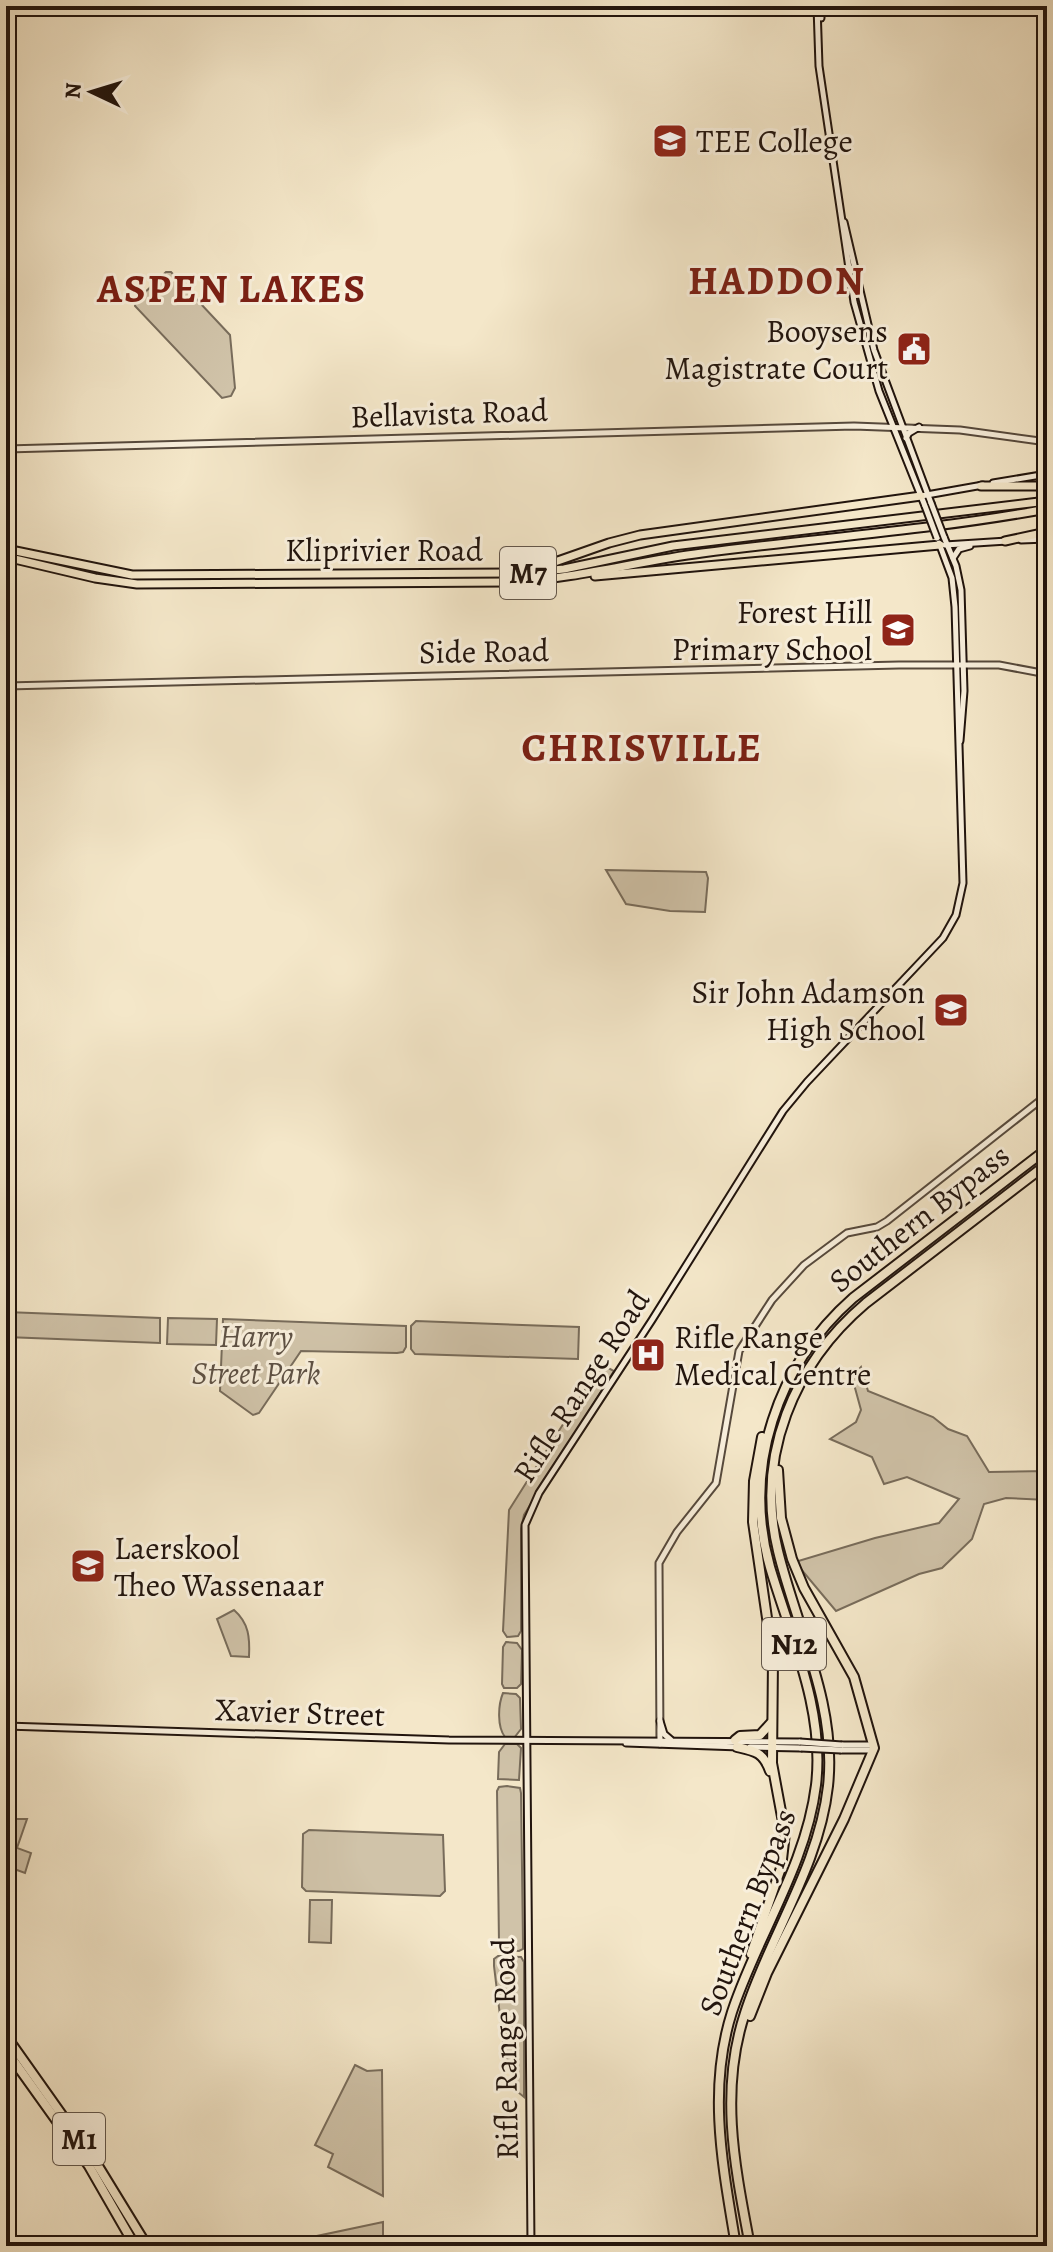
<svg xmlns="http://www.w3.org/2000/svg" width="1053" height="2252" viewBox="0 0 1053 2252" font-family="Alegreya,serif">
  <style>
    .green { fill: #d0c3a9; stroke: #786c5b; stroke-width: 2 }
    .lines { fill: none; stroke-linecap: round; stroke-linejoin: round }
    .tertiary-casing { stroke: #56493c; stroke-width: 9 }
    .secondary-casing { stroke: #21140d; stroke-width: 9 }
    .primary-casing { stroke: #21140d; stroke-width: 11 }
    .motorway-casing { stroke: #21140d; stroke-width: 12 }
    .tertiary { stroke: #f8efdc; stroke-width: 5 }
    .secondary { stroke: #f8efdc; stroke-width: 5 }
    .primary { stroke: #f4e7c9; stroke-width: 7 }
    .motorway { stroke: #f4e7c9; stroke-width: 8 }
    .secondary-bridge-casing { stroke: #21140d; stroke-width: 9; stroke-linecap: butt }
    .secondary-bridge { stroke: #f8efdc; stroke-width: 5 }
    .labels { text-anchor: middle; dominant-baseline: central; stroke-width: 6; stroke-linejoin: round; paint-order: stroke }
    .shield { fill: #f8efdc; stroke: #62564b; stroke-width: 2 }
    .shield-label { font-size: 30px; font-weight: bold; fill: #21140d }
    .poi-label { font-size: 32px; fill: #21140d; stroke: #f8efdc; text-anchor: start }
    .street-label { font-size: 32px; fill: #21140d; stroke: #f8efdc }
    .park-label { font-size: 32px; font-style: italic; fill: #5e5144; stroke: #f8efdc }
    .district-label { font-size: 40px; font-weight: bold; letter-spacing: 2px; fill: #7a1f14; stroke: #f8efdc }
  </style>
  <rect width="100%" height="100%" fill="#f4e7c9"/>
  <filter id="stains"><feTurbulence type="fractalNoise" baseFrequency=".0025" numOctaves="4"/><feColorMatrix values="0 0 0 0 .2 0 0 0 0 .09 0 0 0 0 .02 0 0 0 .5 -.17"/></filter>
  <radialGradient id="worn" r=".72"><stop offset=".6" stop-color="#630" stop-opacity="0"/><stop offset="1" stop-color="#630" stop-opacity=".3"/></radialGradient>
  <g class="green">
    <path d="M166 272H171L230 335 235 388 231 396 222 398 135 306 136 301Z"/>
    <path d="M606 870 706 872 708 878 705 912 670 911 626 904Z"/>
    <path d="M6 1312 160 1318V1343L6 1337Z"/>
    <path d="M168 1318 217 1319 216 1345 167 1344Z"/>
    <path d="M223 1319 406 1326V1347L403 1352 397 1353 301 1351 259 1413 253 1415 220 1391Z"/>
    <path d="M416 1321 579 1327 578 1359 415 1354 411 1349V1326Z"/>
    <path d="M601 1364 614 1371 524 1515 521 1529V1631L518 1636 507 1637 503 1631 509 1510Z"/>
    <path d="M861 1367 868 1391 933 1417 948 1429 967 1436 989 1472 1047 1471V1500L1006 1498 984 1504 972 1539 942 1568 919 1574 836 1611 795 1562 875 1538 939 1523 959 1499 907 1477 884 1484 872 1457 830 1439 856 1422 861 1410 852 1377Z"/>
    <path d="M234 1610C249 1623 250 1638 249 1657L231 1656 217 1619Z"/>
    <path d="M506 1642 517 1643 522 1650 521 1684 517 1688H504L502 1684 503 1647Z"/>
    <path d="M503 1693 516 1694 520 1698 521 1729 514 1738 505 1737C497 1727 498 1705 503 1693Z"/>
    <path d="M505 1744H517L521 1748 519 1780 498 1779 499 1752Z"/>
    <path d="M507 1786 520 1788 521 1793 523 1943V1949L519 1951 502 1950 499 1943 497 1791 499 1787Z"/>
    <path d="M6 1819H27L17 1848 31 1853 25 1873 6 1866 9 1846 6 1844Z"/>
    <path d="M309 1830 443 1835 445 1891 440 1896 306 1891 302 1887 303 1834Z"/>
    <path d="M310 1900H332L331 1943 309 1942Z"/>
    <path d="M498 1956 521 1957 524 1962V2097L519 2093 504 2049 494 1966V1959Z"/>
    <path d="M355 2065 367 2071 382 2070 383 2196 328 2167 333 2154 315 2145Z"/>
    <path d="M383 2222V2246H311L317 2236Z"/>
  </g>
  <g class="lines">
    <defs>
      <g id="tertiary">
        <path d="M6 449 854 426 960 430 1047 442"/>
        <path d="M6 686 899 665H999L1047 674"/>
        <path d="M660 1744 659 1563 677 1532 716 1483 739 1351 772 1300 804 1265 847 1233 877 1227 887 1221 1047 1095"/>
      </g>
      <g id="secondary">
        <path d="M817 6 819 66 854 302 879 391 925 506"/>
        <path d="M821 18V6"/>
        <path d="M844 222 874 350 931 503"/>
        <path d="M906 438 909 433 919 427"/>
        <path d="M993 483 1047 474"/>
        <path d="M921 496 983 485"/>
        <path d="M944 537 956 566 961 590 964 691 960 741"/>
        <path d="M1021 540 1047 539"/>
        <path d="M945 545 1007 541"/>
        <path d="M953 558 959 549 970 546"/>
        <path d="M660 1721 664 1734 671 1740"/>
        <path d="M6 1726 449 1740 800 1742"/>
        <path d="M626 1743 740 1747"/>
        <path d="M842 1745H873"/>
        <path d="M750 1747 801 1748"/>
        <path d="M841 1750H873"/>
        <path d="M531 2246 525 1525 539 1493 652 1320 783 1111 807 1082 943 938 956 915 963 883 955 607 952 578 939 543"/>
      </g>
      <g id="primary">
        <path d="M981 486H1047"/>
        <path d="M1005 541 1047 532"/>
        <path d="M6 549 132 575 523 573 564 569 673 546 1047 501"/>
        <path d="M6 557 95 578 137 584 515 582C578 578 639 561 702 553 817 538 933 530 1047 509"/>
        <path d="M532 570 609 543 640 535 921 496"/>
        <path d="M595 576 940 545"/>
      </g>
      <g id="motorway">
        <path d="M735 1740 740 1736 760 1735 771 1723"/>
        <path d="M737 1747C755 1751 763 1752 770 1771"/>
        <path d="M751 1954 781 1868 785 1833 772 1763 773 1659 753 1522 754 1481 762 1437"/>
        <path d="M750 2016 767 1973 844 1819 874 1748 854 1677 804 1588 792 1559 781 1518 778 1470"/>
        <path d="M6 2036 98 2166 147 2246"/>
        <path d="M6 2050 89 2166 135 2246"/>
        <path d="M736 2246C723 2167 707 2090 732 2012 757 1936 806 1866 816 1785 825 1710 791 1638 770 1567 742 1468 777 1365 853 1298L1047 1149"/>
        <path d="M750 2246C735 2167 719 2091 745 2013 769 1937 819 1867 828 1786 837 1704 797 1629 778 1551 755 1456 794 1364 866 1303L1047 1164"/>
      </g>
    </defs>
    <use href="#tertiary" class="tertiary-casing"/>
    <use href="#secondary" class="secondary-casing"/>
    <use href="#primary" class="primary-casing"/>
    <use href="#motorway" class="motorway-casing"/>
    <use href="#tertiary" class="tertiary"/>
    <use href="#secondary" class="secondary"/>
    <use href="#primary" class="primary"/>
    <use href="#motorway" class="motorway"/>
    <defs>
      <g id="secondary-bridge">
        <path d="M931 503 944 537"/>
        <path d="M925 506 937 538"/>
        <path d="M800 1742 842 1745"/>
        <path d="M801 1748 841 1750"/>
      </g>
    </defs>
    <use href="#secondary-bridge" class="secondary-bridge-casing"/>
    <use href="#secondary-bridge" class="secondary-bridge"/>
  </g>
  <defs>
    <symbol id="university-square" viewBox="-11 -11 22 22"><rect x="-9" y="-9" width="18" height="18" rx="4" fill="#8f2418" stroke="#f8efdc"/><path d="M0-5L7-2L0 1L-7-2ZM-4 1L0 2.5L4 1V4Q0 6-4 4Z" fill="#fff"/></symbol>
    <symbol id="civic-square" viewBox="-11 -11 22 22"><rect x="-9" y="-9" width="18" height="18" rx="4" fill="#8f2418" stroke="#f8efdc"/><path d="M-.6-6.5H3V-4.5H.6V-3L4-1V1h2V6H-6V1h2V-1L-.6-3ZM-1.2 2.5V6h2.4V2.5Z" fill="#fff"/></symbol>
    <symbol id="school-square" viewBox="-11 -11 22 22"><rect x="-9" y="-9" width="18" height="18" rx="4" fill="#8f2418" stroke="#f8efdc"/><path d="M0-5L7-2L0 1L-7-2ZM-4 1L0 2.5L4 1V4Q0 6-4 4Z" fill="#fff"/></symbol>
    <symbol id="hospital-square" viewBox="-11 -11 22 22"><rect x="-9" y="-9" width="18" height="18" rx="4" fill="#8f2418" stroke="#f8efdc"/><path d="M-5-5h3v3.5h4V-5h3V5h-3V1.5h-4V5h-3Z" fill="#fff"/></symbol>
  </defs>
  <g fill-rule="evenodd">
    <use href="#university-square" x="650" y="121" width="40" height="40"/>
    <use href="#civic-square" x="894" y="329" width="40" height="40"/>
    <use href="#school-square" x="878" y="610" width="40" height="40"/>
    <use href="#school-square" x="931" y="990" width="40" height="40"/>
    <use href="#hospital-square" x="628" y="1335" width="40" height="40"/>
    <use href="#school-square" x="68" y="1546" width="40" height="40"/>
  </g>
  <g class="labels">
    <g class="shield">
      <rect x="500" y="547" width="56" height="52" rx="6"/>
      <rect x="762" y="1618" width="64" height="52" rx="6"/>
      <rect x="53" y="2113" width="52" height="52" rx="6"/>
    </g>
    <g class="shield-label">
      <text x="528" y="573">M7</text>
      <text x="794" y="1644">N12</text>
      <text x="79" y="2139">M1</text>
    </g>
    <g class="poi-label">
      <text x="696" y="141">TEE College</text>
      <text x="888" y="331" text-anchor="end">Booysens<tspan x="888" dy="37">Magistrate Court</tspan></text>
      <text x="872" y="612" text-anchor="end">Forest Hill<tspan x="872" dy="37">Primary School</tspan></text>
      <text x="925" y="992" text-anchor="end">Sir John Adamson<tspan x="925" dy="37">High School</tspan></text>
      <text x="674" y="1337">Rifle Range<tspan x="674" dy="37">Medical Centre</tspan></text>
      <text x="114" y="1548">Laerskool<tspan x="114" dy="37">Theo Wassenaar</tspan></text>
    </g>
    <g class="street-label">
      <text transform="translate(449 413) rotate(-2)">Bellavista Road</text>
      <text x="384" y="550">Kliprivier Road</text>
      <text transform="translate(484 651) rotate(-1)">Side Road</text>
      <text transform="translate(919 1218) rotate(-38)">Southern Bypass</text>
      <text transform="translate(581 1386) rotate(-57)">Rifle Range Road</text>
      <text transform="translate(300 1712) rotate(2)">Xavier Street</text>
      <text transform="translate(747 1912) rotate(-69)">Southern Bypass</text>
      <text transform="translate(505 2049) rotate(-91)">Rifle Range Road</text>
    </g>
    <g class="park-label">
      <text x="256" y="1336">Harry<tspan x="256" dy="37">Street Park</tspan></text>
    </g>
    <g class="district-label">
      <text x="777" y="280">HADDON</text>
      <text x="232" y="288">ASPEN LAKES</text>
      <text x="642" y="747">CHRISVILLE</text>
    </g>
  </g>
  <rect width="1053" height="2252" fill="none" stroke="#f4e7c9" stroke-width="32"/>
  <rect x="8" y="8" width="1037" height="2236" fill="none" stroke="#21140d" stroke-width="4"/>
  <rect x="16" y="16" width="1021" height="2220" fill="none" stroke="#21140d" stroke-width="2"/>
  <g transform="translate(92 92) rotate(274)" stroke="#f8efdc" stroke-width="6" paint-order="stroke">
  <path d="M0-6L14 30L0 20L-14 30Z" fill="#21140d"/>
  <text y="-12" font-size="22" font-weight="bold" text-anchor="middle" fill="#21140d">N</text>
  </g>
  <rect width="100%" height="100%" filter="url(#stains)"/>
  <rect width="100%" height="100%" fill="url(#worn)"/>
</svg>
